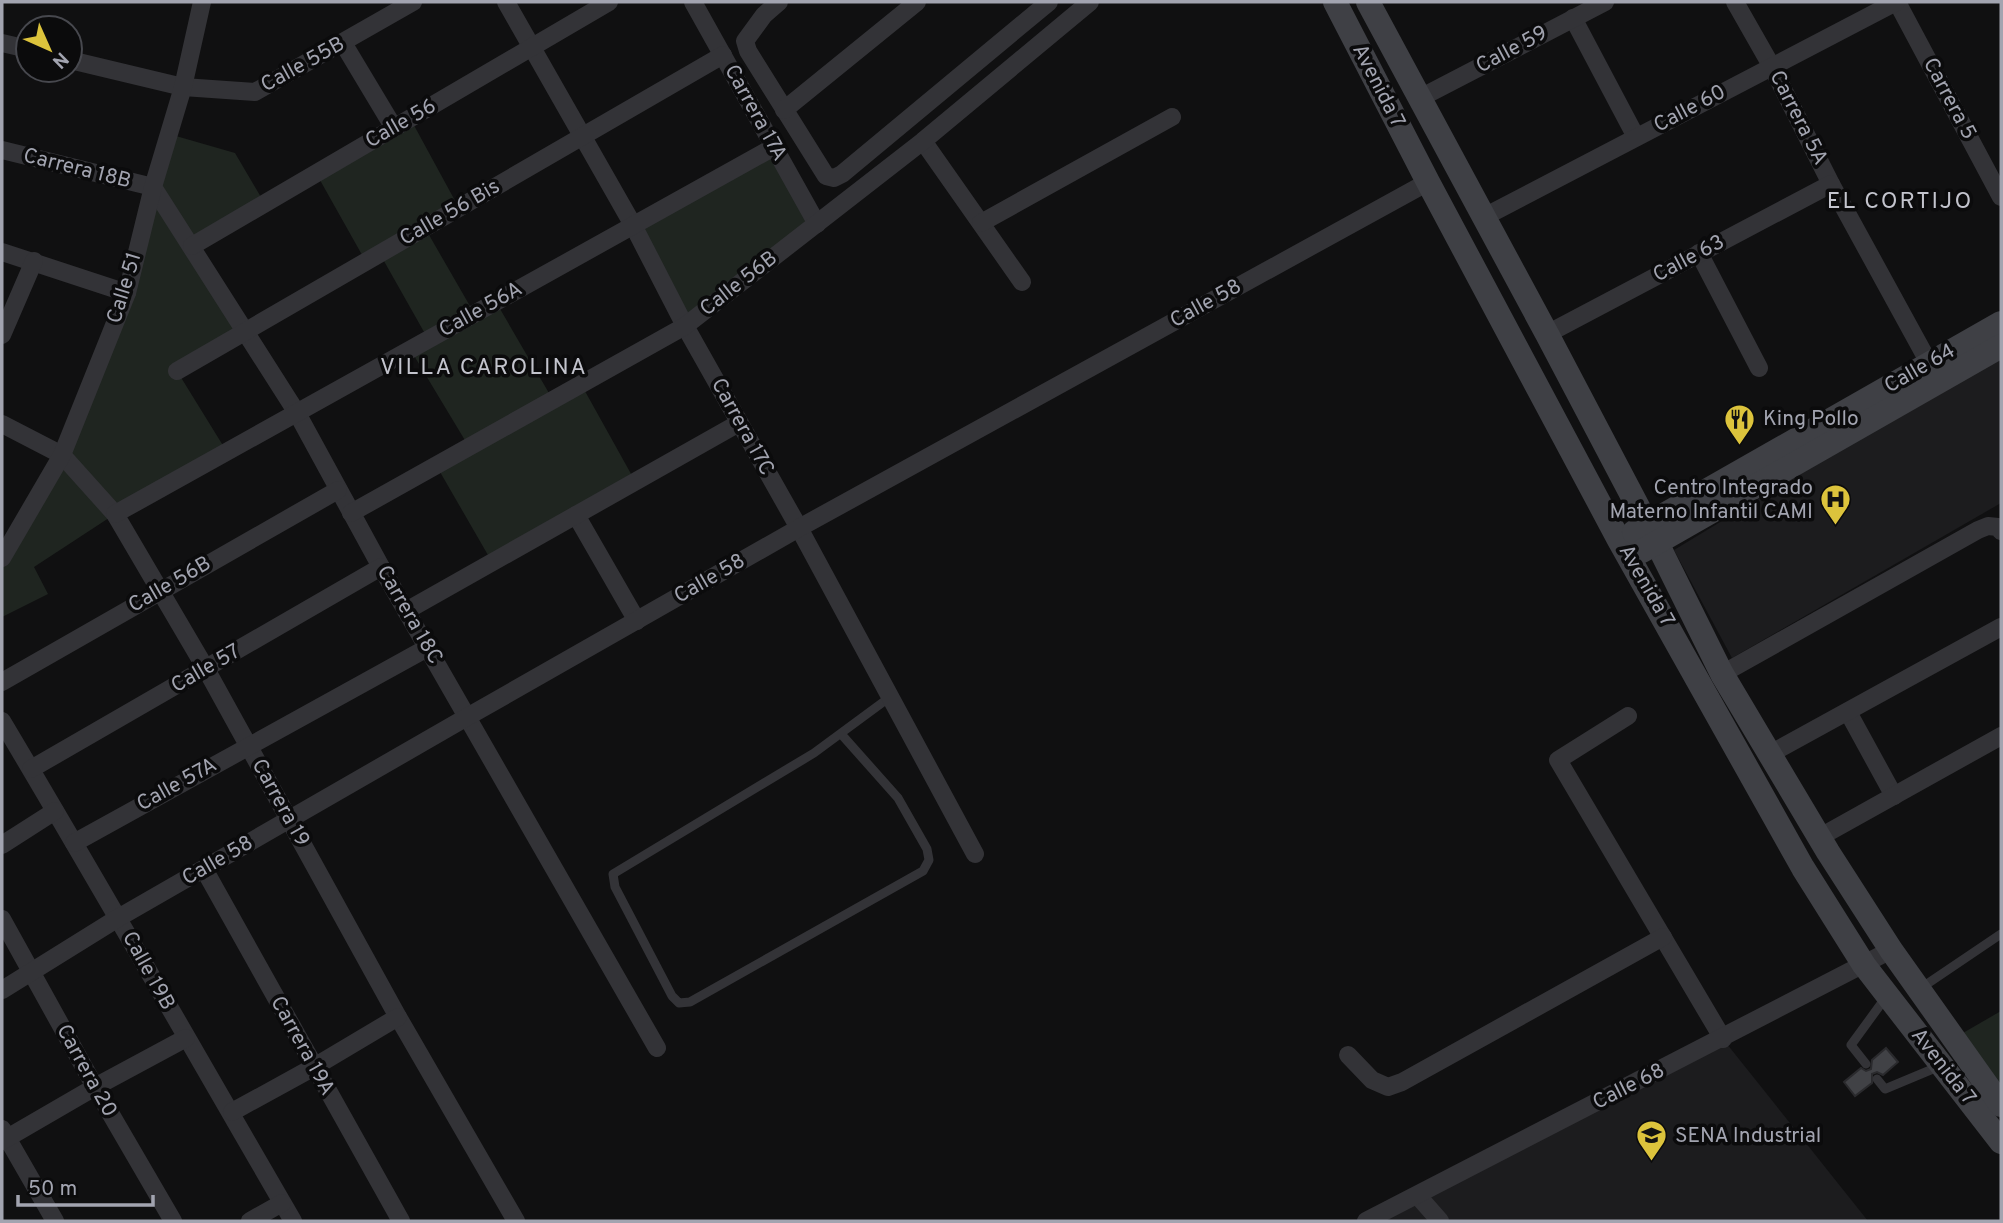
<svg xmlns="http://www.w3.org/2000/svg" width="2003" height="1223" viewBox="0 0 2003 1223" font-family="Overpass,sans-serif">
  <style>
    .built { fill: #1c1c1e }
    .green { fill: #1f2520 }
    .building { fill: #414246; stroke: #2a2a2d; stroke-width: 2 }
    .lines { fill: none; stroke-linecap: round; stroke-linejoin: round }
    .lane { stroke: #333337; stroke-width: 9 }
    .street { stroke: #333337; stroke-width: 18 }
    .secondary { stroke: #3f4045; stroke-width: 24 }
    .labels { text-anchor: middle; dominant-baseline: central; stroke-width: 7; stroke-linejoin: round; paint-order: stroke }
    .street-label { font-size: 21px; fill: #a2a4b0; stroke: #0b0b0c }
    .poi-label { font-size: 21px; fill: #a2a4b0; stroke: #0b0b0c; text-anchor: start }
    .neighbourhood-label { font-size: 23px; letter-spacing: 2px; fill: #c3c4cd; stroke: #0b0b0c }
  </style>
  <rect width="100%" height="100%" fill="#101011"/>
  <g class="built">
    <path d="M2001 352V503L1732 658 1674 550Z"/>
    <path d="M1723 1039 1868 1221H1366Z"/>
  </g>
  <g class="green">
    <path d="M410 118 459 208 425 228 474 313 496 302 553 400 581 384 635 481 492 562 436 465 469 447 410 349 428 339 380 254 366 262 316 173Z"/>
    <path d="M169 134 235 153 265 204 193 246 246 331 177 371 227 452 115 514 34 567 48 594 2 617V558L62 455 127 293Z"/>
    <path d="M774 147 817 224 685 326 633 225Z"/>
    <path d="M2001 1011V1098L1956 1037Z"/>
  </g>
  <path class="building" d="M1886 1048 1898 1062 1883 1075 1877 1072 1872 1074V1083L1855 1096 1844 1082 1861 1068 1866 1071 1871 1069 1872 1060Z"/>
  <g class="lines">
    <g class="lane">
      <path d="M842 735 898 798 927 849 929 860 923 871 690 1002 679 1003 672 996 615 887 613 874 814 753 890 697"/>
      <path d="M1921 988 2001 934"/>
      <path d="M1866 1064 1851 1045 1886 997"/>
      <path d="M1877 1079 1885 1089 1940 1066"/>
    </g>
    <g class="street">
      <path d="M506 2 633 225 685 326 799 528 975 854"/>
      <path d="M693 2 817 224"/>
      <path d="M779 2 764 15 745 41 748 51 826 176 834 178 842 174 1049 2"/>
      <path d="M1735 2 1772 67 1831 184 1934 372"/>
      <path d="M1897 2 2001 197"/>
      <path d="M1573 18 1636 137"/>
      <path d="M2 43 28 49"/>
      <path d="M343 43 394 128"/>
      <path d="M70 60 183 87 255 92 413 2"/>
      <path d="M1420 98 1605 2"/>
      <path d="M784 110 917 2"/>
      <path d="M923 141 1022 282"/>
      <path d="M2 150 153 187 297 413 381 567 657 1048"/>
      <path d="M1484 217 1896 2"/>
      <path d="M981 223 1172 117"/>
      <path d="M192 246 609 2"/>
      <path d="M2 252 127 293"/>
      <path d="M1699 253 1759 368"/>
      <path d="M1547 334 1831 184"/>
      <path d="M2 335 34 261"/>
      <path d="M177 371 723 55"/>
      <path d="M2 424 62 455 115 514 206 669 398 1017 516 1221"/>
      <path d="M351 513 685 326 923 141 1090 2"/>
      <path d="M115 514 774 147"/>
      <path d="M576 515 637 621"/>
      <path d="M2 558 62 455 127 293 153 187 183 87 202 2"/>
      <path d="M406 611 739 423"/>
      <path d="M1722 674 1978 530 1988 526 1998 527 2001 531"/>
      <path d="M2 682 338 490"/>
      <path d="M1848 712 1894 796"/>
      <path d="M1628 716 1558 760 1723 1039"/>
      <path d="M2 721C101 887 196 1054 293 1221"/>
      <path d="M1770 754 2001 627"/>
      <path d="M31 769 381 567"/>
      <path d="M1820 837 2001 736"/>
      <path d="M74 843 427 648"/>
      <path d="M2 845 55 811"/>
      <path d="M204 869 401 1221"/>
      <path d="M2 919 95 1087 173 1221"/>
      <path d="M2 990 118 918 467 717 799 528 1428 182"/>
      <path d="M1348 1055 1372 1080 1388 1087 1402 1082 1663 937"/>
      <path d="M232 1112 314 1067 398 1017"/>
      <path d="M2 1129 55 1221"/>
      <path d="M2 1141 95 1087 186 1038"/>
      <path d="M1418 1196 1440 1221"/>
      <path d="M250 1221 282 1203"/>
      <path d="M1366 1221 1891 950"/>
    </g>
    <g class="secondary">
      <path d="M1335 2 1428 182 1619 540 1803 868 1864 965 2001 1142"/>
      <path d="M1368 2 1547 334 1657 543 1722 674 1828 852 1891 950 2001 1105"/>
      <path d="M1634 532 2001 323"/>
      <path d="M1642 551 2001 346"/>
    </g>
  </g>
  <defs>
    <symbol id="restaurant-pin" viewBox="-11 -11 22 30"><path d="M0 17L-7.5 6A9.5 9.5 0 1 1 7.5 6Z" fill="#dcc33c" stroke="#0b0b0c"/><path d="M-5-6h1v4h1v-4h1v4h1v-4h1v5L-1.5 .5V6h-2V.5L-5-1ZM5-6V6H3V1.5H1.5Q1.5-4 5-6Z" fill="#111"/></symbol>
    <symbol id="hospital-pin" viewBox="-11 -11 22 30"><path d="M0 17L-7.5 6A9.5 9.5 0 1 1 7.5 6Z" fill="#dcc33c" stroke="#0b0b0c"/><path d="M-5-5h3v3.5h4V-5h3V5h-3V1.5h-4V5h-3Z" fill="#111"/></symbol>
    <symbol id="university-pin" viewBox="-11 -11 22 30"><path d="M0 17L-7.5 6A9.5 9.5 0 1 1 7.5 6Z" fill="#dcc33c" stroke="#0b0b0c"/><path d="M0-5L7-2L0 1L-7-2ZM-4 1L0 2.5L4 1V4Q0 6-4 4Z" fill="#111"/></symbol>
  </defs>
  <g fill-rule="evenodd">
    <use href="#restaurant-pin" x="1722" y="402" width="35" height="47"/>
    <use href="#hospital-pin" x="1818" y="482" width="35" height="47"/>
    <use href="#university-pin" x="1634" y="1118" width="35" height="47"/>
  </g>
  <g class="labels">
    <g class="street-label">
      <text transform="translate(1512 50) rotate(-28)">Calle 59</text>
      <text transform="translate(303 65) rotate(-29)">Calle 55B</text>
      <text transform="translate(1378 86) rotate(63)">Avenida 7</text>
      <text transform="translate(1949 99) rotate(62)">Carrera 5</text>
      <text transform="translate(1690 109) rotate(-28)">Calle 60</text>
      <text transform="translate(755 113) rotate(61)">Carrera 17A</text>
      <text transform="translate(1798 118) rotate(63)">Carrera 5A</text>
      <text transform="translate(401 124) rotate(-30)">Calle 56</text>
      <text transform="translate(77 169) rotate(14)">Carrera 18B</text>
      <text transform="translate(450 213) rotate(-30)">Calle 56 Bis</text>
      <text transform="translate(1689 259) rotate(-28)">Calle 63</text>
      <text transform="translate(739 284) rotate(-38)">Calle 56B</text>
      <text transform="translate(125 288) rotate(-73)">Calle 51</text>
      <text transform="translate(1206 304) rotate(-29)">Calle 58</text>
      <text transform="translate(481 310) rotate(-29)">Calle 56A</text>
      <text transform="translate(1920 369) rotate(-30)">Calle 64</text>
      <text transform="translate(742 427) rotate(61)">Carrera 17C</text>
      <text transform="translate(710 579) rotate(-30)">Calle 58</text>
      <text transform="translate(170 585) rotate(-30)">Calle 56B</text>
      <text transform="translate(1646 586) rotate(60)">Avenida 7</text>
      <text transform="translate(409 615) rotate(60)">Carrera 18C</text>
      <text transform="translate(206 669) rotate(-30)">Calle 57</text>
      <text transform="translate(177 785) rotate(-29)">Calle 57A</text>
      <text transform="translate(280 803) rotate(61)">Carrera 19</text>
      <text transform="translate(218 861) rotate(-30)">Calle 58</text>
      <text transform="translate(148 971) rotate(61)">Calle 19B</text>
      <text transform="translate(302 1046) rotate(61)">Carrera 19A</text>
      <text transform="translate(1943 1067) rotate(52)">Avenida 7</text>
      <text transform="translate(86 1071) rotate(61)">Carrera 20</text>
      <text transform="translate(1629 1087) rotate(-27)">Calle 68</text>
    </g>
    <g class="poi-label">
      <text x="1763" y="419">King Pollo</text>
      <text x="1813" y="488" text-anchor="end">Centro Integrado<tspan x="1813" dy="24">Materno Infantil CAMI</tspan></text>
      <text x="1675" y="1136">SENA Industrial</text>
    </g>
    <g class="neighbourhood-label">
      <text x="1900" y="202">EL CORTIJO</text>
      <text x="484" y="368">VILLA CAROLINA</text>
    </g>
  </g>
  <rect width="2003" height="1223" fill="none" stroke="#a2a4b0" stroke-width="7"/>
  <g transform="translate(49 49) rotate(135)"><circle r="33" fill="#0b0b0c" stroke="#47484e" stroke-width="2"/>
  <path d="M0-5L12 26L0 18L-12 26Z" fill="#dcc33c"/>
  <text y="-10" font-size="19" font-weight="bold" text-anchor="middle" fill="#a2a4b0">N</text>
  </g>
  <path d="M18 1195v10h135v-10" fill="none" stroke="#a2a4b0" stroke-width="3.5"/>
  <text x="28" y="1195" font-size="21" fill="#a2a4b0" stroke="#0b0b0c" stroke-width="5" paint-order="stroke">50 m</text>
</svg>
